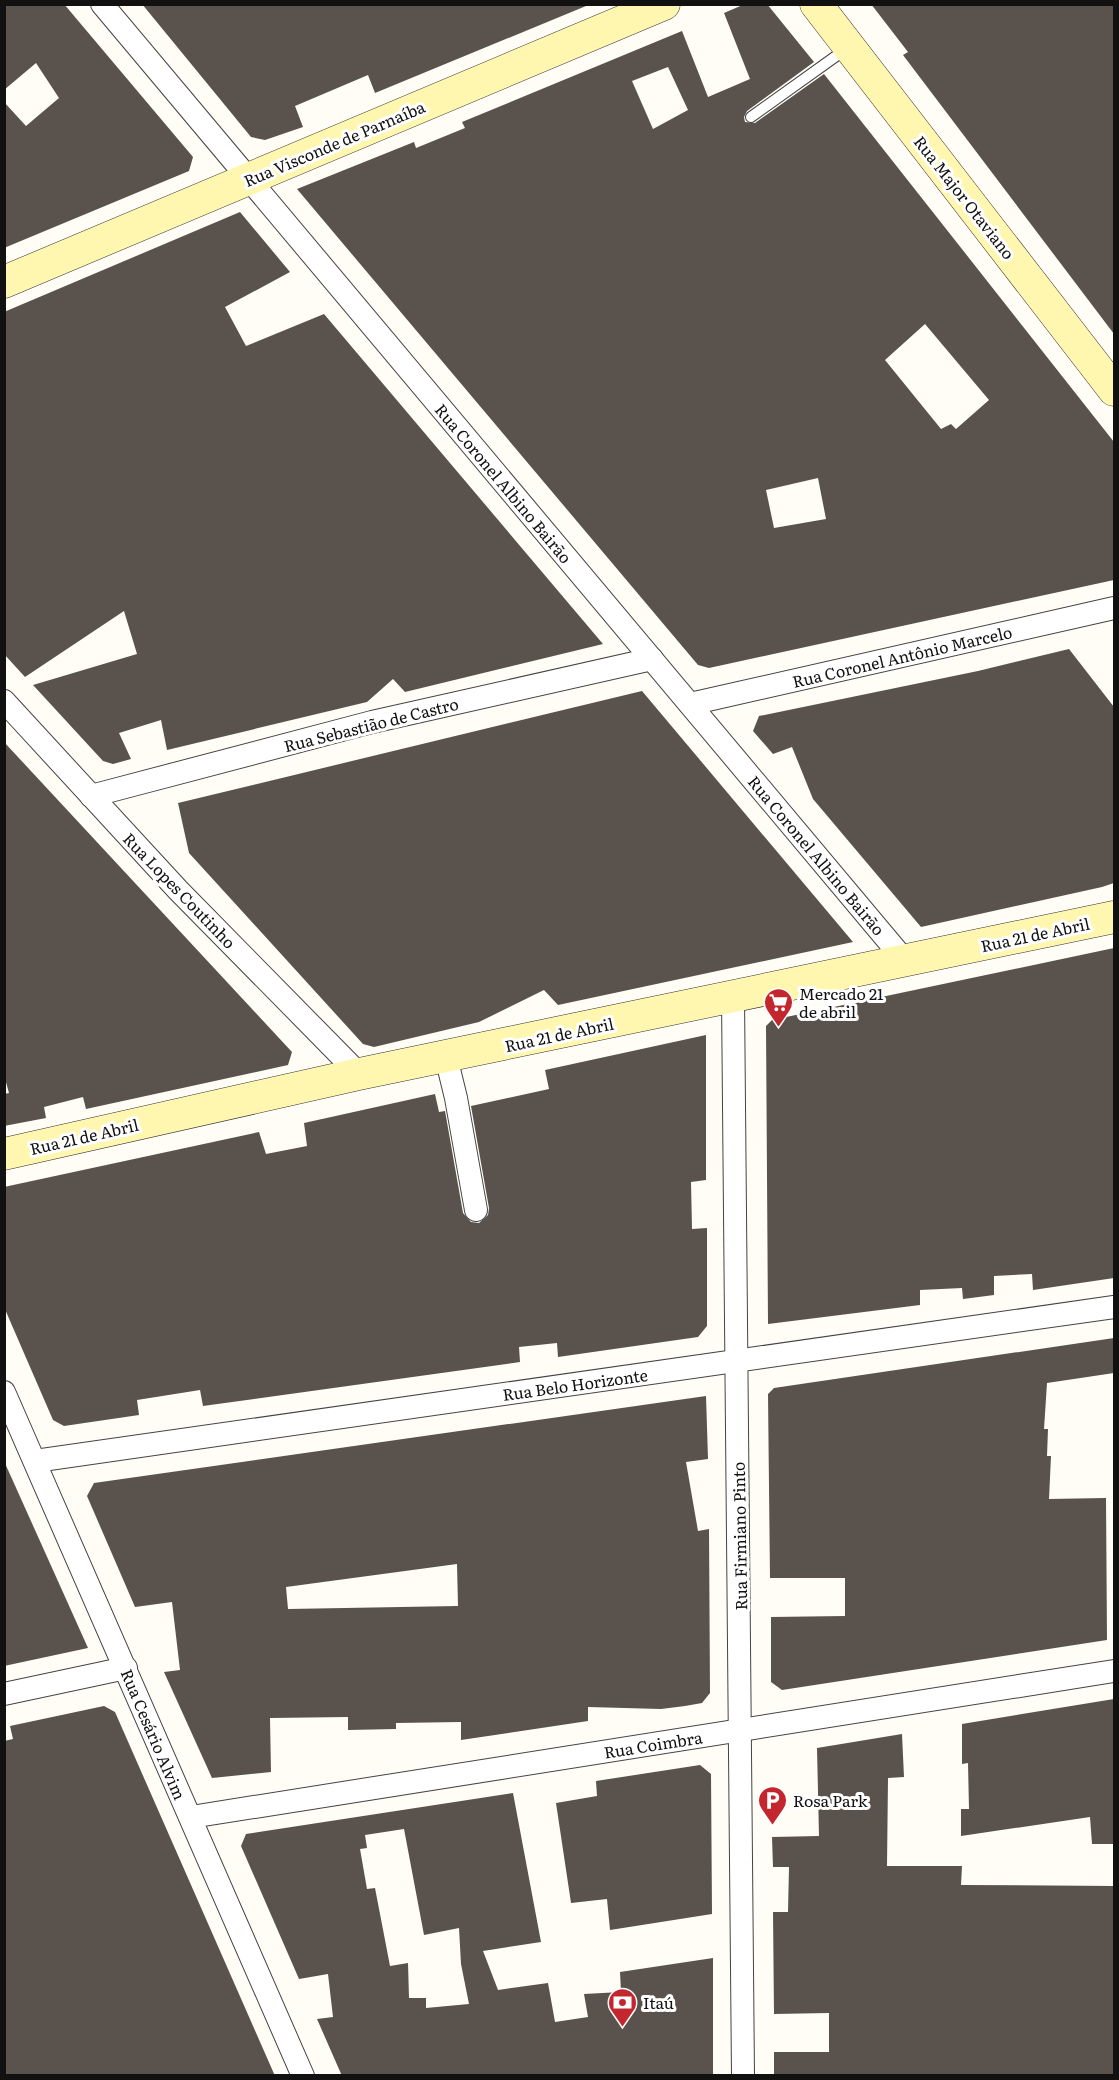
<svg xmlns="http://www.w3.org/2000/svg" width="1119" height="2080" viewBox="0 0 1119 2080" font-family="Literata,serif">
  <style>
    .building { fill: #5a524d; fill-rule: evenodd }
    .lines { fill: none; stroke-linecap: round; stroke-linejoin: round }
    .lane-casing { stroke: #444; stroke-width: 12 }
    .street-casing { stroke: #444; stroke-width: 24 }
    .secondary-casing { stroke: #333; stroke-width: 33 }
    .lane { stroke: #fff; stroke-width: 10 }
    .street { stroke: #fff; stroke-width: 22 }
    .secondary { stroke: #fff6b0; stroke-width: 32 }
    .labels { text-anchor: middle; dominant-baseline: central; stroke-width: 6; stroke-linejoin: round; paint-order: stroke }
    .street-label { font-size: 16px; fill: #111; stroke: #fff }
    .poi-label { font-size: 16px; fill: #111; stroke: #fff; text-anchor: start }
  </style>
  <rect width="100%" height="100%" fill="#fffdf5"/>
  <g class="building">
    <path d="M4 4H64L193 157 189 171 4 248V102L26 126 59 98 36 63 4 90Z"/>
    <path d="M142 4H586V6L375 93 368 75 295 106 303 127 265 140 251 137Z"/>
    <path d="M745 4H767L814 62 747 111 744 117 745 122 755 123 824 74 1114 442V580L709 668 698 665 297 189 414 142 416 148 465 128 462 122 682 31 708 97 750 79 724 13ZM668 67 688 110 653 129 632 81ZM925 324 989 400 956 429 951 424 941 429 885 360ZM818 478 826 519 774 528 766 490Z"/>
    <path d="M871 4H1114V334L903 55 908 52Z"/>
    <path d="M240 212 290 272 225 307 246 346 324 314 603 644 405 692 393 679 367 702 167 750 161 720 119 733 131 759 113 764 103 761 33 685 137 654 124 611 25 677 4 654V312Z"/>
    <path d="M1069 649 1114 707V883L1102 887 921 927 813 799 792 747 773 754 753 731 759 716 978 671Z"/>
    <path d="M642 691 853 942 558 1005 544 990 479 1022 374 1047 363 1044 189 853 178 803Z"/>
    <path d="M4 742 292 1052 288 1065 86 1109 83 1097 44 1107 46 1118 4 1126V1094L9 1093 4 1075Z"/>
    <path d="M1114 948V1278L1033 1290 1032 1274 994 1276V1295L963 1299 962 1288 920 1290V1305L768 1324 766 1026 772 1020Z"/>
    <path d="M706 1035V1180L691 1182 692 1229 707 1228V1326L698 1337 558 1357 557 1343 519 1347 520 1362 203 1406 200 1390 137 1400 139 1415 64 1426 53 1420 4 1307V1187L259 1132 266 1154 307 1146 304 1123 435 1094 439 1112 445 1111 463 1213 471 1222 479 1223 488 1215 489 1208 471 1106 549 1089 545 1070Z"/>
    <path d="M1114 1338V1373L1047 1383 1044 1429H1048L1047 1456H1051L1049 1499 1106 1498 1107 1640 782 1690 771 1682V1617L845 1616V1578H770L768 1394 774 1388Z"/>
    <path d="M706 1396 708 1459 686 1462 698 1531 709 1529 710 1693 702 1703 685 1706 661 1709 588 1707V1721L461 1740V1722L396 1723V1729L348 1730V1717L270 1718 271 1772 212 1778 164 1672 180 1670 172 1602 135 1607 87 1496 94 1483ZM457 1564 458 1606 288 1609 286 1587Z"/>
    <path d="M4 1461 88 1648 4 1666Z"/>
    <path d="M1114 1699V1844H1092L1090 1817 961 1836V1809H969L968 1763 962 1764V1724Z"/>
    <path d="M104 1706 115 1712 275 2076H4V1741L13 1739 10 1726Z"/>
    <path d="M902 1734 904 1777 888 1778 887 1866H962L961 1885 1114 1886V2076H774V2052H829V2013L774 2014 773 1912H788L789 1867H773L772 1837 819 1836 817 1748Z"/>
    <path d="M700 1765 711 1774 712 1914 610 1930 607 1899 571 1903 556 1803 597 1796 596 1781Z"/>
    <path d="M513 1793 541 1942 483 1951 498 1990 548 1983 555 2022 588 2017 584 1994 621 1992 620 1972 713 1958V2076H342L317 2019 333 2017 328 1974 299 1979 241 1846 246 1834ZM404 1829 424 1935 459 1928 461 1964 469 2004 426 2008V1998H409L408 1963 390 1966 375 1888 367 1889 360 1849 367 1848 365 1835Z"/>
  </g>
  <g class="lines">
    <defs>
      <path id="lane" d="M751 117 846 49"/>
      <g id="street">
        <path d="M102 4 906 962"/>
        <path d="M4 701 178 890 359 1074"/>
        <path d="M690 704 1114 608"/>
        <path d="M91 796 372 722 652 659"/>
        <path d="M733 997 743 2076"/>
        <path d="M446 1057 456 1098 476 1210"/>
        <path d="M4 1392 303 2076"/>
        <path d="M35 1461 1114 1307"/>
        <path d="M4 1694 126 1668"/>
        <path d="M191 1817 1114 1671"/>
      </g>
      <g id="secondary">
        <path d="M816 4 1114 390"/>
        <path d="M4 282 664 4"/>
        <path d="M4 1154 359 1074 1114 917"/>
      </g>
    </defs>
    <use href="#lane" class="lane-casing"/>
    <use href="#street" class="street-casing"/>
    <use href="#secondary" class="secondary-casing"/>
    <use href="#lane" class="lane"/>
    <use href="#street" class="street"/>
    <use href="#secondary" class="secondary"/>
  </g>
  <defs>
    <symbol id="supermarket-pin" viewBox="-11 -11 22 30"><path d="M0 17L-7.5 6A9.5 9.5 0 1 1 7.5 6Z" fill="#c4262e" stroke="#fff"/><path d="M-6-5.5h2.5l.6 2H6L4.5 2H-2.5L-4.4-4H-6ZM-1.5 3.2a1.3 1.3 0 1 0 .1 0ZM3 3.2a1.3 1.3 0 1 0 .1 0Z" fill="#fff"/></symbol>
    <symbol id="parking-pin" viewBox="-11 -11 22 30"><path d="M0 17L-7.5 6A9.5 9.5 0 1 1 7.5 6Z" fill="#c4262e" stroke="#fff"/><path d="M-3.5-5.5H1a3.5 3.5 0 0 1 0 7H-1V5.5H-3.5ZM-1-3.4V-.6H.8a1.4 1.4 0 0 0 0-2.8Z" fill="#fff"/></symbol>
    <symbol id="bank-pin" viewBox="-11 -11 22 30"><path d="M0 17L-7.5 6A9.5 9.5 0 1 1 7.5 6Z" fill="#c4262e" stroke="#fff"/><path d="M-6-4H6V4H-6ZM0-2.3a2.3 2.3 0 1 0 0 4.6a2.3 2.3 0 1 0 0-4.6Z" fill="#fff"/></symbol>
  </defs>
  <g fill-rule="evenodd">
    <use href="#supermarket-pin" x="762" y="986" width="33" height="45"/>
    <use href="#parking-pin" x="756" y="1784" width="33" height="45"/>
    <use href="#bank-pin" x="606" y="1986" width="33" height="45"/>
  </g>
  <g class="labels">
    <g class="street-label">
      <text transform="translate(334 143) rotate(-23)">Rua Visconde de Parnaíba</text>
      <text transform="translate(965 197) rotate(52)">Rua Major Otaviano</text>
      <text transform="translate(504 483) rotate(50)">Rua Coronel Albino Bairão</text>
      <text transform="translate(902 656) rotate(-13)">Rua Coronel Antônio Marcelo</text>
      <text transform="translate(371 724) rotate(-14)">Rua Sebastião de Castro</text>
      <text transform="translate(817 855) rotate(50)">Rua Coronel Albino Bairão</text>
      <text transform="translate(180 890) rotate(46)">Rua Lopes Coutinho</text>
      <text transform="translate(1035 934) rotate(-12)">Rua 21 de Abril</text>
      <text transform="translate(559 1034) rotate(-12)">Rua 21 de Abril</text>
      <text transform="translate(84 1136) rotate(-13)">Rua 21 de Abril</text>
      <text transform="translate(575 1384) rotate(-8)">Rua Belo Horizonte</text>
      <text transform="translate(739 1536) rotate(-91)">Rua Firmiano Pinto</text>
      <text transform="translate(154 1734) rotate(67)">Rua Cesário Alvim</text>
      <text transform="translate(653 1744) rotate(-9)">Rua Coimbra</text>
    </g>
    <g class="poi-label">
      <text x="799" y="993">Mercado 21<tspan x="799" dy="18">de abril</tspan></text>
      <text x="793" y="1800">Rosa Park</text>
      <text x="643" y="2002">Itaú</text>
    </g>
  </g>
  <rect width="1119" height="2080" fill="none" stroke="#111111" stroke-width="12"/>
</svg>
